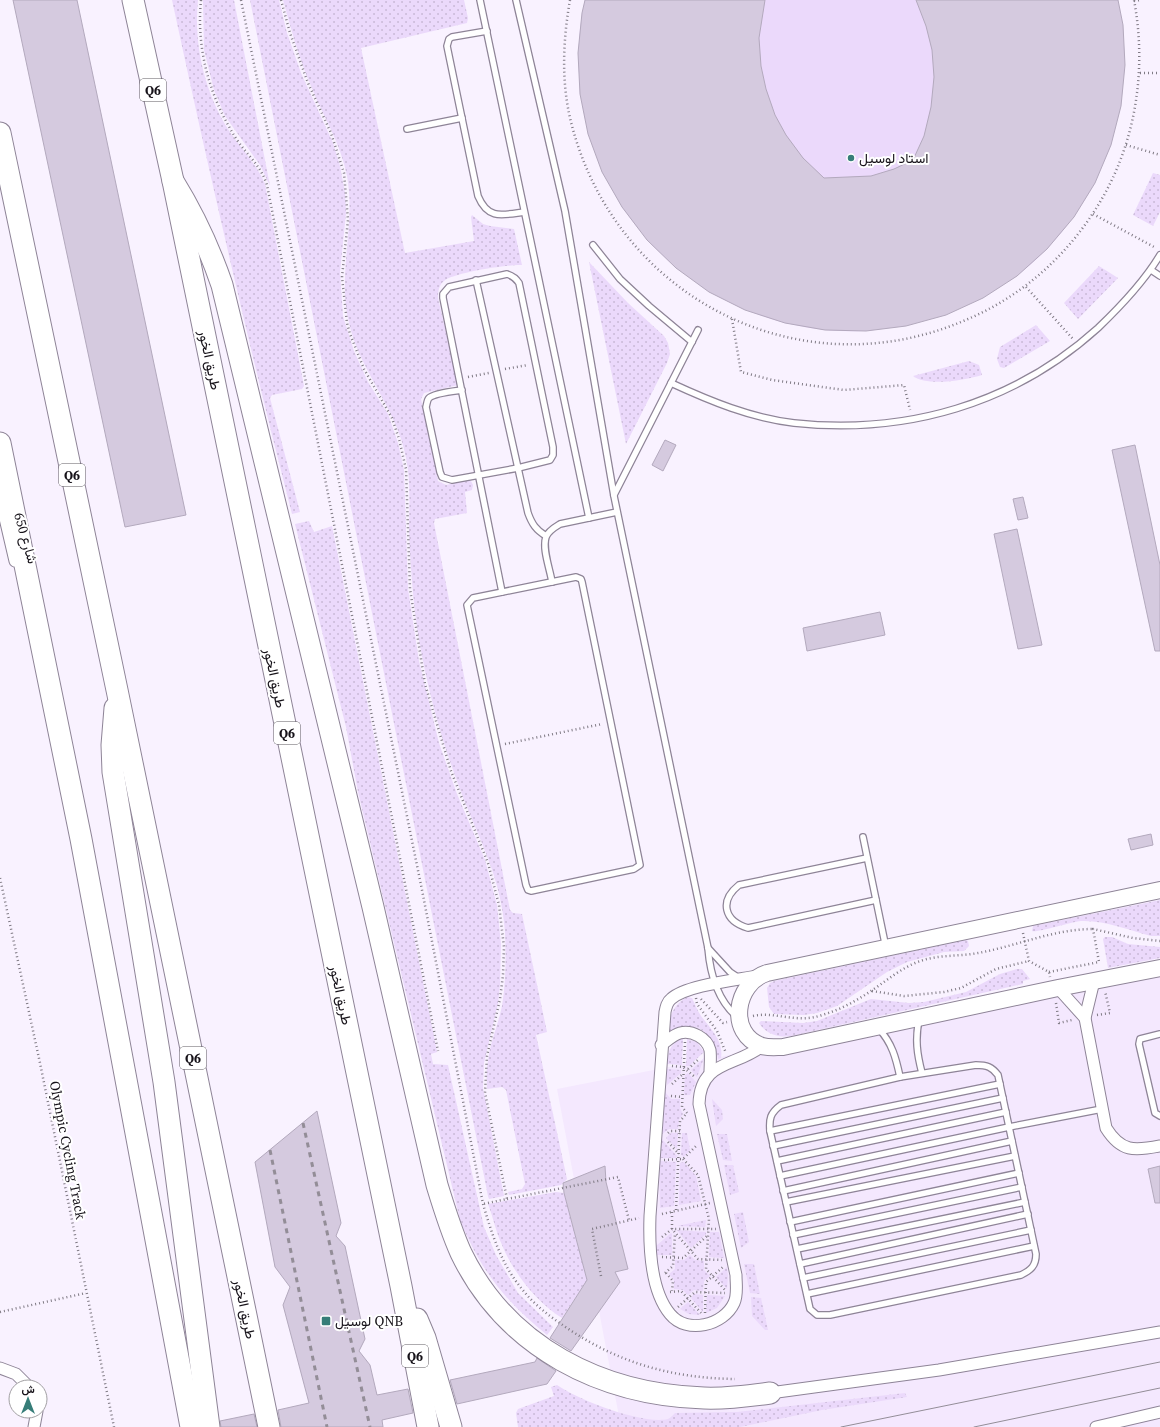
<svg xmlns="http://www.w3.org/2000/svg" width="1160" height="1427" viewBox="0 0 1160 1427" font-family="'Source Serif 4',Vazirmatn,serif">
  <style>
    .built { fill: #f4e8fe }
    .grass { fill: url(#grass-dots) }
    .pitch { fill: #ebd9fb }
    .building { fill: #d5cadf; stroke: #b3a9bd }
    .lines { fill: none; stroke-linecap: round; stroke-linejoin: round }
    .lane-casing { stroke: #8e8497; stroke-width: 8 }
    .street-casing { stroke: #8e8497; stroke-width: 13 }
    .secondary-casing { stroke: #8e8497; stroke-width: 18 }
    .highway-casing { stroke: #8e8497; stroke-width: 23 }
    .path { stroke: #807b85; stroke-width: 2.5; stroke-dasharray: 1 3; stroke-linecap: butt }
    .lane { stroke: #fff; stroke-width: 5.5 }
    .street { stroke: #fff; stroke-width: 11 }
    .secondary { stroke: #fff; stroke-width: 16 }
    .highway { stroke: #fff; stroke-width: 21 }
    .tram { stroke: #938d97; stroke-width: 1 }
    .rail { stroke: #938d97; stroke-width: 3; stroke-dasharray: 5 5; stroke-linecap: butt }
    .poi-dot { fill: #367d78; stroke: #fff; stroke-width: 1.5 }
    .labels { text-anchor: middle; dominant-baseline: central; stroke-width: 4; stroke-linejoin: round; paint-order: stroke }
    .shield { fill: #fff; stroke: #5c595e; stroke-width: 1 }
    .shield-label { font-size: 13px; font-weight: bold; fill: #161219 }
    .poi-label { font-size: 14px; fill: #161219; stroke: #fff; text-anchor: start }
    .street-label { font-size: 14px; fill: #161219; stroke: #fff }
  </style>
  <defs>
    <pattern id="grass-dots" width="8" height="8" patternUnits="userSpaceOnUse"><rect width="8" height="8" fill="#ebd9fb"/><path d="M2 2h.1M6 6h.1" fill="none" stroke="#c9b9d7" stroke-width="1.8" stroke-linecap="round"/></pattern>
  </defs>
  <rect width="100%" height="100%" fill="#f9f2ff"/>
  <path class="built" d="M1160 967V1427H621L557 1089 877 1026Z"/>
  <g class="grass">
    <path d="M172 0H198C193 46 206 98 232 135 244 152 257 165 265 184L304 386 302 389 272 395 270 398 300 512 292 514C248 343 209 172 172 0Z"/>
    <path d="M203 0H234L270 186 260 165 225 116 214 90 204 50Z"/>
    <path d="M250 0H279L287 33 301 73 333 143 340 166 345 193 346 213 340 272 343 316 354 351 368 382 388 414 398 443 404 470 408 589 419 661 439 743 457 794 485 860 497 905 501 944 500 985 498 1003 484 1063 483 1088 504 1196 489 1199 488 1196Z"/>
    <path d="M283 0H464L468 18 467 23 361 48 405 253 474 241 471 217 472 215 483 224 490 226 514 229 522 265C509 264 452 273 444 281 439 285 438 291 438 298L458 385 424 393 421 399 438 481 446 485 468 480 471 481 473 485 472 490 465 492 467 513 435 519 434 523 510 910 513 913 522 914 547 1032 536 1035 567 1179 561 1185 509 1195 508 1192 522 1189 525 1184 506 1090 502 1087 487 1089C487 1080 486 1070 488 1061 490 1043 498 1025 502 1006 506 982 506 957 505 932 501 877 480 842 461 792 445 750 432 706 423 661 414 619 411 575 409 532 409 507 411 482 406 458 397 408 360 372 349 323 337 274 356 225 347 176 341 144 323 116 311 86 299 58 291 29 283 0Z"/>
    <path d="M1153 173 1160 175V212L1153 226 1133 215Z"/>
    <path d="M589 262 628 303 664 336 668 343 670 354 667 363 626 444Z"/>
    <path d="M1099 266 1118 278 1078 319 1064 303Z"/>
    <path d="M1036 325 1050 341 1004 368 1000 367 997 359 1000 347Z"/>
    <path d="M969 361 979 365 982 375C966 380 927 387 913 376Z"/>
    <path d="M309 521 314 532 332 526 437 1052 431 1054 433 1064 448 1065 484 1227 496 1255 518 1293 553 1327 547 1335C504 1300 481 1271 460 1220L358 792 346 727 295 524Z"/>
    <path d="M1160 900V936H1151C1129 930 1104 920 1081 921 1070 922 1038 933 1032 931L1033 926Z"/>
    <path d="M1105 937H1112L1128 944 1160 947V958L1108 968 1103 939Z"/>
    <path d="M966 940 968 941 969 946 964 951 944 952 907 962 887 972 837 1006 817 1013 804 1015 774 1014 769 1007 767 988 770 983 774 981Z"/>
    <path d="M1017 969H1022L1030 979 1023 981V984L791 1036C779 1038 766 1034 759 1023L761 1021 803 1023 817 1021 871 999 909 1003 924 1002 966 992 1000 974Z"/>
    <path d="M687 997 692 998C695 1004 697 1010 701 1016 710 1028 724 1041 721 1058L718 1059C715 1044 706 1025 688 1027 681 1028 675 1031 669 1031 668 1017 674 1004 687 997Z"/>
    <path d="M680 1039H683L682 1065 667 1064C668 1052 669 1046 680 1039Z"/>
    <path d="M687 1039 697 1042 704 1052 689 1066H686Z"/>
    <path d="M704 1058 697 1077 691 1070Z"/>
    <path d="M667 1069 681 1070V1073L667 1085Z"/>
    <path d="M688 1073 696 1082 690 1095H684L685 1075Z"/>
    <path d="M665 1092 671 1099H680V1108L683 1114 679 1120 678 1129H669L662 1134Z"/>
    <path d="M712 1099 722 1110 723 1119 716 1126Z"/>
    <path d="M671 1133H678L677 1149 666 1138Z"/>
    <path d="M682 1133H687L690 1150 684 1157 681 1155Z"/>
    <path d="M717 1134H727L732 1161 723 1160Z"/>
    <path d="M661 1138 677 1156 676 1158H660Z"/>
    <path d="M659 1161 676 1162 674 1206 660 1208Z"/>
    <path d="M684 1162 696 1176 701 1201 679 1205 680 1163Z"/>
    <path d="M724 1165H733L739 1192 730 1195Z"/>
    <path d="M556 1192 564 1193 587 1280 562 1318C537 1303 513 1272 502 1245 496 1232 493 1217 488 1204Z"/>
    <path d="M743 1212 749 1242 741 1248 734 1214Z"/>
    <path d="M706 1220 705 1227 677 1226Z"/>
    <path d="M677 1230 706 1232V1234L691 1248Z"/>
    <path d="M710 1232H719L724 1258 709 1257Z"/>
    <path d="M671 1233 672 1234V1255H656V1246Z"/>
    <path d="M690 1255 695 1260 704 1261V1270L710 1276 704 1281 703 1291 694 1290 688 1295 683 1290 674 1289V1280L669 1274 675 1269V1260H684Z"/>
    <path d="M744 1264H754L760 1294 750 1293Z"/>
    <path d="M727 1267 728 1277 727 1289 716 1277Z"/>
    <path d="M694 1294 703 1295V1312L691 1298Z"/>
    <path d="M707 1295 725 1296 717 1308 706 1313Z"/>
    <path d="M751 1297 761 1298 768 1330H765L752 1316Z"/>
    <path d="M688 1302 700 1315 689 1314 680 1309Z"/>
    <path d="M557 1385C578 1400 643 1425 668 1419 670 1418 673 1415 675 1413L737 1412 905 1393 907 1397 822 1410 740 1427H518L516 1413 518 1409 554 1396 551 1387Z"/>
  </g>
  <path class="pitch" d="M585 0H1118C1135 83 1116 168 1061 233 1048 248 1034 263 1019 274 1012 279 1003 281 996 283 978 290 959 297 941 304 924 310 907 316 890 322 882 325 872 330 862 331 714 337 586 221 579 73 578 49 579 24 585 0Z"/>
  <g class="building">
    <path d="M13 0H77L186 515 125 527Z"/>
    <path d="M585 0H765L759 38 761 66 766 89 775 115 786 135 803 158 824 178 871 176 894 169 913 160 924 136 931 107 934 77 932 50 926 26 916 0H1118L1123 25 1125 65 1121 106 1111 145 1095 183 1074 217 1047 249 1017 276 983 298 946 315 906 326 866 331 825 330 785 323 745 310 709 292 676 268 647 240 622 207 602 172 588 134 580 94 578 53 582 13Z"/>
    <path d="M665 440 676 445 663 471 652 465Z"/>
    <path d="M1135 445 1160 565V651H1155L1112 450Z"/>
    <path d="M1023 497 1028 518 1018 520 1013 499Z"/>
    <path d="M1017 529 1042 645 1018 649 994 534Z"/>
    <path d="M880 612 885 635 807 651 803 628Z"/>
    <path d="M1151 834 1153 845 1131 850 1128 839Z"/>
    <path d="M317 1111 341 1223 336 1236 345 1246 365 1339 359 1351 370 1365 377 1395 408 1389 413 1413 382 1420 383 1427H281L278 1410 309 1403 283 1305 290 1287 275 1267 255 1162Z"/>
    <path d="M605 1166 606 1182 628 1269 615 1272 620 1282 571 1351 550 1338 587 1280 564 1193 563 1183Z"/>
    <path d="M1160 1166V1203H1155L1148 1169Z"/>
    <path d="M537 1358 556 1371 547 1384 457 1404 450 1380 535 1362Z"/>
    <path d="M254 1414 257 1427H221L220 1421Z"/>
  </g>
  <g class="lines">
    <defs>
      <g id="lane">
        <path d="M480 0 589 518"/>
        <path d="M516 0 565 211 614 496 708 948C710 973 717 999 736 1016"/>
        <path d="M487 31 452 37 449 39 447 46 478 196C488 220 502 215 524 212"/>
        <path d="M407 129 462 118"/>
        <path d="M593 245 620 279 649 306 692 342"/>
        <path d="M1151 270 1160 276"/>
        <path d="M476 280 528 513C532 524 536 530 546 536"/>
        <path d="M671 383C710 401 751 418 794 423 906 435 1014 404 1098 328 1121 306 1144 282 1160 255"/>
        <path d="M462 390C455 391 434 393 429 398 427 400 427 404 426 407L440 472 442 477 452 480 518 468 550 460 553 455V447L519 283C516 278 513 276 507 274L449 287 443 294V298L502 592"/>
        <path d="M614 495 698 330"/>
        <path d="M576 577 581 579 582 582 640 865 634 869 531 891 528 890 526 885 467 605 473 598Z"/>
        <path d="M552 582C550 569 542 549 546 537 548 531 555 527 560 524L617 512"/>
        <path d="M863 837 886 948"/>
        <path d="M867 858 739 885C719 901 724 921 748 928L876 900"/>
        <path d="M708 948 730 972 739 978"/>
        <path d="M919 1020C915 1039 917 1054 922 1073"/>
        <path d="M879 1029C892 1043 896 1058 900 1077"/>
        <path d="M1160 1034 1140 1039 1139 1044 1155 1113 1160 1116"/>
        <path d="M976 1065C987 1065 992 1067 998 1075L1036 1254C1036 1266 1031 1270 1021 1275L830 1315H817L810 1309 770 1131C769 1119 770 1113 781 1105L900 1077Z"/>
        <path d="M770 1131 1000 1084"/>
        <path d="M773 1146 1003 1098"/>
        <path d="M777 1161 1006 1112"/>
        <path d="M780 1176 1009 1127 1102 1109"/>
        <path d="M783 1191 1012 1141"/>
        <path d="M786 1202 1015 1156"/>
        <path d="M790 1222 1019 1173"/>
        <path d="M793 1235 1022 1187"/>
        <path d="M797 1249 1025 1202"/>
        <path d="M800 1264 1028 1214"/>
        <path d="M803 1278 1031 1230"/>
        <path d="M807 1294 1034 1246"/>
      </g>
      <g id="street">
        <path d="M0 497 15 561"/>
        <path d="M757 976C737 980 686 985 671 999 667 1002 666 1007 665 1012L650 1216C649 1245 650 1290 670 1314 687 1335 724 1325 734 1303 738 1295 736 1284 736 1275L699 1104C700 1060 736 1067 762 1046"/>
        <path d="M1094 981 1085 1018 1106 1128C1121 1152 1134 1151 1160 1146"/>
        <path d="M1058 988 1085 1018"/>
        <path d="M661 1045C667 1041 673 1035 680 1033 692 1030 707 1038 710 1050 711 1057 710 1065 710 1073"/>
        <path d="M0 1368 16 1374 29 1387"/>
        <path d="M770 1393 939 1370 1160 1332"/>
        <path d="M34 1427 37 1411"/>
        <path d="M1096 1427 1160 1412"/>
      </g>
      <path id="secondary" d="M1160 890 767 973C735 983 727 1034 762 1046 769 1048 776 1047 783 1047L1058 988 1160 968"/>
      <g id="highway">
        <path d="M133 0 173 181 401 1286 428 1427"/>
        <path d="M0 133 117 690 269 1427"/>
        <path d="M173 181C194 215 209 247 222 285L373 907 437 1185C444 1208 451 1231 461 1253 507 1348 602 1395 704 1398 726 1399 748 1396 770 1393"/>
        <path d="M0 443 81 839 191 1427"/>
        <path d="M115 708 112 745 113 772 164 1082 209 1427"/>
        <path d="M417 1319 425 1338 451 1427"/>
      </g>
    </defs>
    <use href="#lane" class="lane-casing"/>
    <use href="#street" class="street-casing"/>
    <use href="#secondary" class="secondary-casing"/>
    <use href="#highway" class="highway-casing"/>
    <g class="path">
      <path d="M201 0C196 50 210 98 237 140 248 156 261 166 267 185L438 1051"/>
      <path d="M241 0 422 890 483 1204C492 1234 501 1264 522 1289 535 1306 552 1318 570 1330 622 1364 673 1378 735 1379"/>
      <path d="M281 0 290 33 308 83 331 133 344 173 348 220 342 277 347 323 350 334 364 369 392 418 399 439 406 469 410 589 425 684 451 771 488 863 499 905 504 947 503 975 500 999 487 1056 485 1093 507 1199 483 1204"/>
      <path d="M570 0C563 40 561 82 571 122 615 298 801 393 968 319 1024 295 1069 254 1100 202 1136 142 1147 69 1134 0"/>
      <path d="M1134 1 1140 0"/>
      <path d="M1140 73H1160"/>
      <path d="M1126 145 1160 155"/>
      <path d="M1093 214 1156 248"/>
      <path d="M1026 287 1073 339"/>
      <path d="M732 319 741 372 772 380 844 390 904 385 910 410"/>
      <path d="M505 369 528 365"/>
      <path d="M468 377 489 373"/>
      <path d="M505 744 602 724"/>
      <path d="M0 878 40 1063 114 1427"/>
      <path d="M1023 933 1029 961 1049 972 1050 977"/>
      <path d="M1049 972 1099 962 1093 929 1133 938 1160 941"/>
      <path d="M872 991 904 996 944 992 961 988 996 969 1029 961"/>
      <path d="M696 998 697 1004 717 1031 726 1053"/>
      <path d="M701 999 723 1023 727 1022"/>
      <path d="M1056 1003 1059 1023 1072 1020"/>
      <path d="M1097 1015 1110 1013 1105 991"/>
      <path d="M753 1016C775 1011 797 1024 822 1015 840 1010 856 1001 871 991 886 981 899 970 915 963 936 954 957 957 978 953 1017 946 1054 929 1093 929"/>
      <path d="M685 1042 682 1107 687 1113"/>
      <path d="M672 1066 683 1067 695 1077"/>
      <path d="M688 1069 699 1059"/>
      <path d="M672 1084 683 1074"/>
      <path d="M671 1096 682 1097"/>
      <path d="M668 1133 670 1131H680"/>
      <path d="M668 1142 679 1154"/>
      <path d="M683 1159 698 1175 709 1219 706 1269 725 1290"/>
      <path d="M664 1160 683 1159 697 1145"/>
      <path d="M507 1199 618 1177 629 1220"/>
      <path d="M676 1210 680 1121 687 1113"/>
      <path d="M672 1212V1229L698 1259 722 1260"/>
      <path d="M662 1214 710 1203"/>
      <path d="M662 1237 672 1229H716"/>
      <path d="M662 1257 683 1258 708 1235"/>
      <path d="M665 1273 673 1266 675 1234"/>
      <path d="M666 1273 673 1281 672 1291"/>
      <path d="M601 1276 592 1229 639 1218"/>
      <path d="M670 1292 681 1291 701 1313"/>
      <path d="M678 1307 695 1292 725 1293"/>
      <path d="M0 1312 86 1293"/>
      <path d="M705 1313 706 1282 723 1267"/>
    </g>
    <use href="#lane" class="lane"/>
    <use href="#street" class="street"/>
    <use href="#secondary" class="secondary"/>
    <use href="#highway" class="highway"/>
    <g class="tram">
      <path d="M841 1427 1160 1362"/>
      <path d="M974 1427 1160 1388"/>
    </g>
    <g class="rail">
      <path d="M303 1123 370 1427"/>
      <path d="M270 1150 327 1427"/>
    </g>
  </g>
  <g class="poi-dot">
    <circle cx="851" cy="158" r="4"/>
    <rect x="321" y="1316" width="10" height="10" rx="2"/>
  </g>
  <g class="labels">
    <g class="shield">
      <rect x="140" y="79" width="26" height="22" rx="3"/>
      <rect x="59" y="464" width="26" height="22" rx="3"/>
      <rect x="274" y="722" width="26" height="22" rx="3"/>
      <rect x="180" y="1047" width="26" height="22" rx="3"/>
      <rect x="402" y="1345" width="26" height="22" rx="3"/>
    </g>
    <g class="shield-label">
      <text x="153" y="90">Q6</text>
      <text x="72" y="475">Q6</text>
      <text x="287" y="733">Q6</text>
      <text x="193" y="1058">Q6</text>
      <text x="415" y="1356">Q6</text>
    </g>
    <g class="poi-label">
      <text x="859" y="158">استاد لوسيل</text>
      <text x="335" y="1321">لوسيل QNB</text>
    </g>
    <g class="street-label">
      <text transform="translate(210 360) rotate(78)">طريق الخور</text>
      <text transform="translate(26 538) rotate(74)">شارع 650</text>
      <text transform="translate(275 678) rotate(78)">طريق الخور</text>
      <text transform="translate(341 995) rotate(78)">طريق الخور</text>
      <text transform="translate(68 1150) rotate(79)">Olympic Cycling Track</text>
      <text transform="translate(245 1309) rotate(78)">طريق الخور</text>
    </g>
  </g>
  <g transform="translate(28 1399)"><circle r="19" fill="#ffffff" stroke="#a2a0a3"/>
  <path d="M0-3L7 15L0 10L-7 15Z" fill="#367d78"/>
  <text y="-6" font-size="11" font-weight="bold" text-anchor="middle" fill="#161219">ش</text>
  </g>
</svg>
